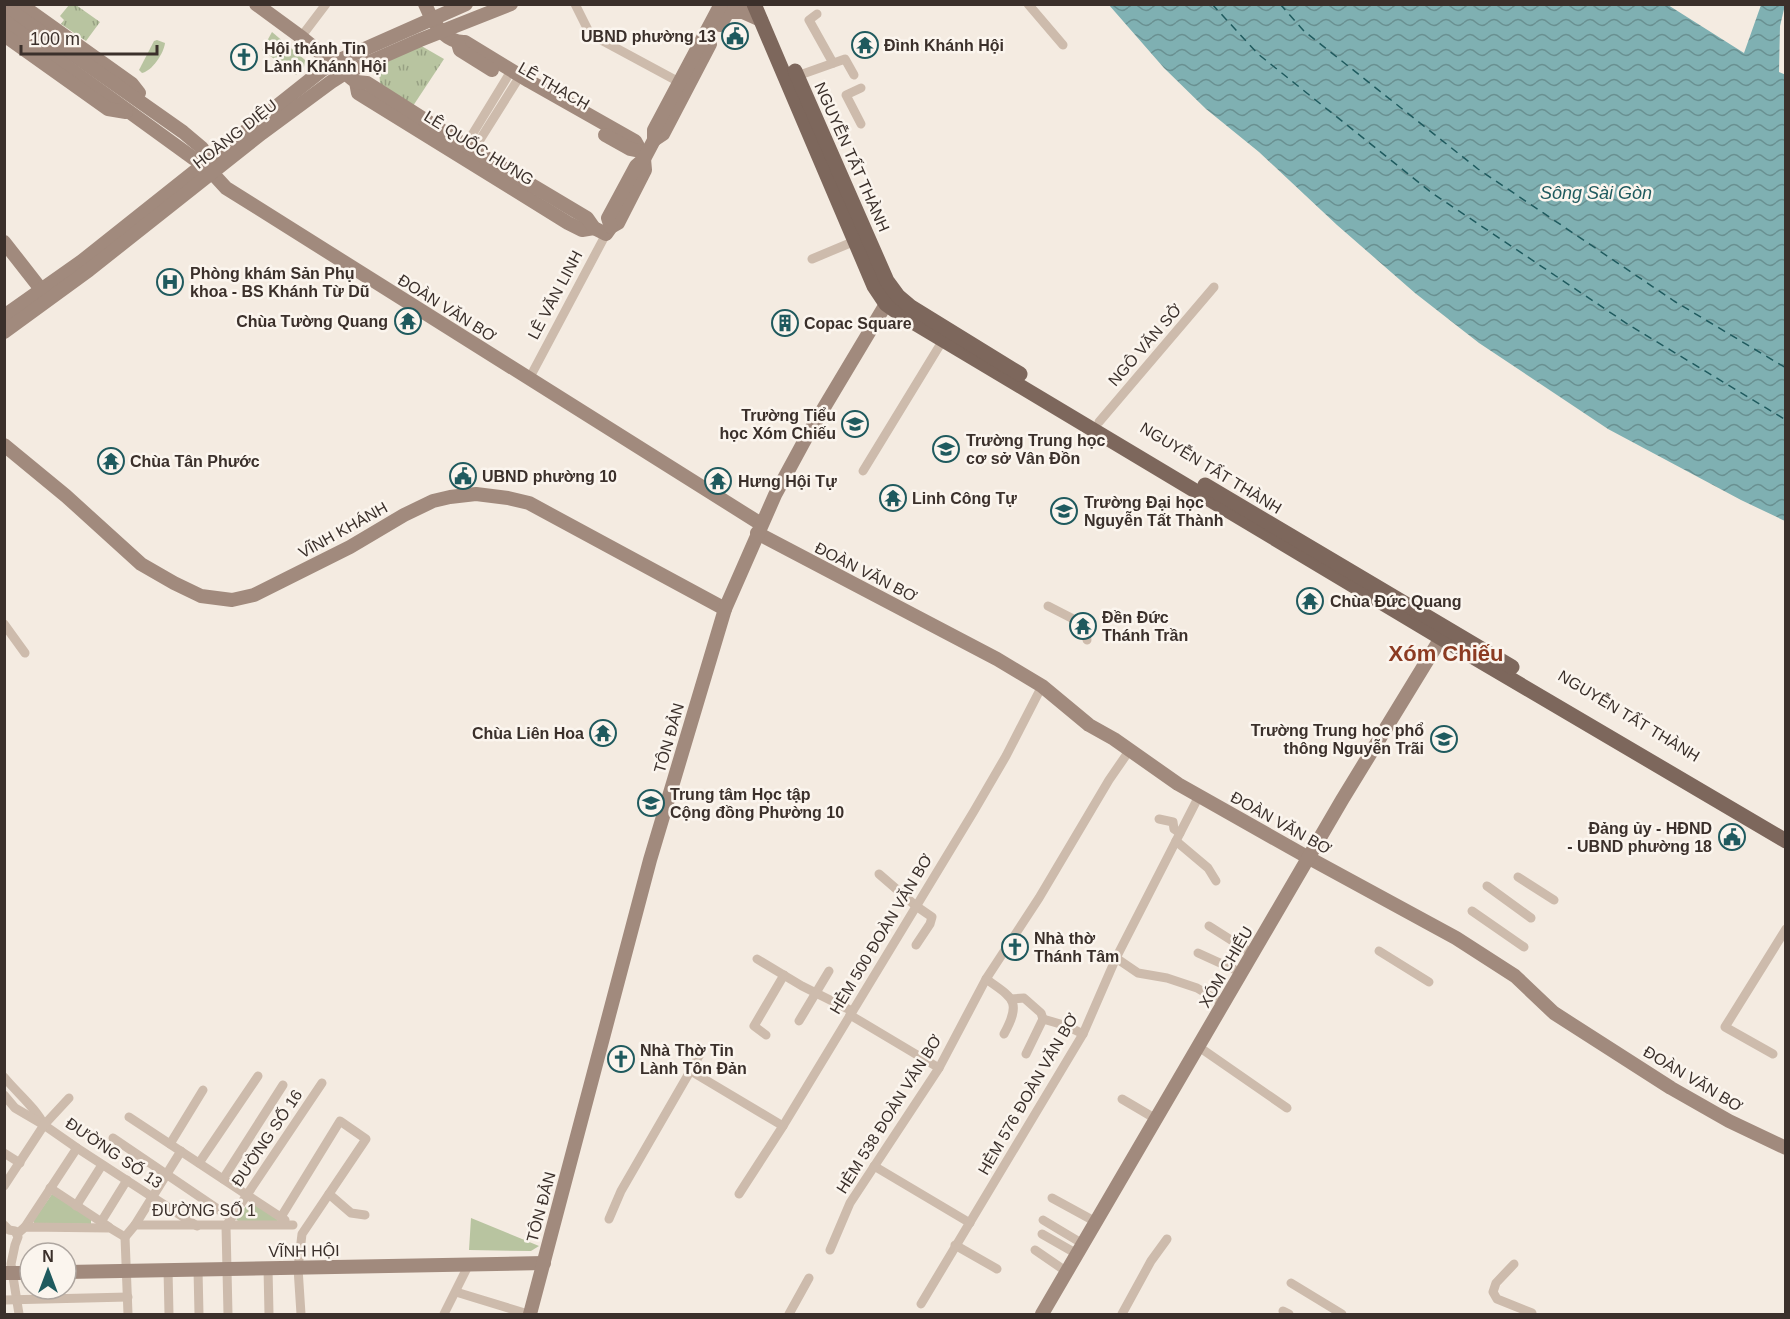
<svg xmlns="http://www.w3.org/2000/svg" width="1790" height="1319" viewBox="0 0 1790 1319" font-family="Helvetica,sans-serif">
  <style>
    .grass { fill: url(#grass-tufts) }
    .green { fill: #b8c4a0 }
    .water { fill: url(#water-waves) }
    .lines { fill: none; stroke-linecap: round; stroke-linejoin: round }
    .ferry { stroke: #1f5a5e; stroke-width: 1.5; stroke-dasharray: 8 6; stroke-linecap: butt }
    .street { stroke: #cdbbac; stroke-width: 9 }
    .secondary { stroke: #a18a7d; stroke-width: 14 }
    .primary { stroke: #7d675c; stroke-width: 15 }
    .labels { text-anchor: middle; dominant-baseline: central; stroke-width: 5; stroke-linejoin: round; paint-order: stroke }
    .poi-label { font-size: 16px; font-weight: bold; fill: #3b302b; stroke: #fbf5ee; text-anchor: start }
    .street-label { font-size: 16px; fill: #3b302b; stroke: #fbf5ee }
    .water-label { font-size: 18px; font-style: italic; fill: #1f5a5e; stroke: #fbf5ee }
    .district-label { font-size: 22px; font-weight: bold; fill: #8c3b22; stroke: #fbf5ee }
  </style>
  <defs>
    <pattern id="grass-tufts" width="24" height="20" patternUnits="userSpaceOnUse" patternTransform="scale(1.5)"><rect width="24" height="20" fill="#b8c4a0"/><path d="M3 7l-1-3M5 7V3M7 7l1-3M15 17l-1-3M17 17v-4M19 17l1-3" fill="none" stroke="#97a083"/></pattern>
    <pattern id="water-waves" width="16" height="10" patternUnits="userSpaceOnUse" patternTransform="scale(1.5)"><rect width="16" height="10" fill="#7fb0b2"/><path d="M0 5q4-4 8 0t8 0" fill="none" stroke="#699091"/></pattern>
  </defs>
  <rect width="100%" height="100%" fill="#f4ebe1"/>
  <g class="grass">
    <path d="M69 5H76L100 22 86 41 61 24 64 20 60 16Z"/>
    <path d="M418 44 444 59 411 109 381 91 378 64Z"/>
  </g>
  <g class="green">
    <path d="M272 32 305 60 304 67 296 75 262 50Z"/>
    <path d="M157 40 165 43C164 53 152 71 142 73L139 70 154 41Z"/>
    <path d="M52 1194 91 1219V1224L34 1223V1220Z"/>
    <path d="M251 1200 278 1220 277 1222 238 1221 236 1219Z"/>
    <path d="M471 1218 539 1246 531 1251 469 1250Z"/>
  </g>
  <path class="water" d="M1109 5H1668L1744 53 1761 5H1785L1780 26 1779 72 1786 75 1785 521 1741 500 1608 429 1479 343 1415 293 1337 225 1259 152 1206 109 1164 68Z"/>
  <g class="lines">
    <g class="ferry">
      <path d="M1212 4 1258 54 1432 193 1629 325 1786 420"/>
      <path d="M1280 4 1304 31 1478 169 1674 301 1786 368"/>
    </g>
    <g class="street">
      <path d="M575 4 590 34 679 82"/>
      <path d="M1028 4 1063 45"/>
      <path d="M817 14 809 20 833 63"/>
      <path d="M301 37 326 4"/>
      <path d="M797 76 845 59 854 75"/>
      <path d="M861 88 846 95 861 124"/>
      <path d="M464 148 511 71"/>
      <path d="M471 154 520 76"/>
      <path d="M812 259 855 241"/>
      <path d="M529 379 606 234"/>
      <path d="M1099 422 1214 287"/>
      <path d="M863 471 943 340"/>
      <path d="M1048 606 1085 625 1087 640"/>
      <path d="M4 624 25 653"/>
      <path d="M1159 819 1173 822 1174 829 1180 833"/>
      <path d="M1176 841 1208 868 1216 881"/>
      <path d="M879 874 916 906 932 917 930 924 916 945"/>
      <path d="M1518 877 1554 900"/>
      <path d="M1487 886 1531 918"/>
      <path d="M1472 911 1524 947"/>
      <path d="M1209 926 1253 954"/>
      <path d="M1379 951 1429 982"/>
      <path d="M1198 953 1242 973"/>
      <path d="M1116 958 1138 973 1167 978 1197 988 1224 1004"/>
      <path d="M757 959 802 986 852 1011"/>
      <path d="M986 979C1013 998 1022 1001 1004 1034"/>
      <path d="M1011 999 1024 998 1041 1013 1043 1019"/>
      <path d="M850 1015 939 1068"/>
      <path d="M799 1021 829 971"/>
      <path d="M766 1035 754 1026 784 975"/>
      <path d="M1199 1047 1287 1108"/>
      <path d="M1026 1054 1043 1019 1067 1026 1083 1034"/>
      <path d="M1773 1054 1725 1027 1786 929"/>
      <path d="M689 1070 783 1126"/>
      <path d="M4 1077C17 1093 36 1108 44 1125"/>
      <path d="M4 1095 15 1108 44 1125 77 1148 197 1226"/>
      <path d="M1122 1099 1156 1119"/>
      <path d="M129 1117 285 1220"/>
      <path d="M113 1138 231 1218"/>
      <path d="M170 1144 203 1090"/>
      <path d="M4 1153 20 1163"/>
      <path d="M199 1163 258 1076"/>
      <path d="M874 1166 970 1223"/>
      <path d="M223 1179 283 1085"/>
      <path d="M4 1186 44 1125 69 1098"/>
      <path d="M50 1188 109 1227"/>
      <path d="M329 1194 351 1213 365 1215"/>
      <path d="M739 1194 783 1126 974 811 1006 756 1042 686"/>
      <path d="M1052 1198 1096 1222"/>
      <path d="M76 1206 102 1165"/>
      <path d="M281 1217 340 1121 366 1139 302 1234 298 1268 301 1314"/>
      <path d="M609 1219 621 1191 703 1049"/>
      <path d="M1043 1220 1083 1244"/>
      <path d="M101 1222 127 1180"/>
      <path d="M4 1225 9 1230 15 1231 18 1237 15 1245 11 1264 19 1314"/>
      <path d="M135 1225 181 1151"/>
      <path d="M25 1227 77 1148"/>
      <path d="M17 1234 25 1227 110 1228 125 1237 135 1225H293"/>
      <path d="M1042 1234 1077 1254"/>
      <path d="M125 1237 128 1314"/>
      <path d="M955 1245 997 1269"/>
      <path d="M830 1250 850 1203 939 1068 986 979 1039 898 1109 780 1129 751"/>
      <path d="M1035 1250 1067 1272"/>
      <path d="M1514 1264 1496 1283 1493 1292 1497 1299 1532 1313"/>
      <path d="M268 1268 269 1314"/>
      <path d="M168 1270 169 1314"/>
      <path d="M198 1270 199 1314"/>
      <path d="M1291 1283 1342 1314"/>
      <path d="M456 1292 528 1314"/>
      <path d="M4 1300 128 1297"/>
      <path d="M921 1304 1083 1034 1116 958 1199 796"/>
      <path d="M1283 1311 1289 1314"/>
      <path d="M228 1314 226 1226 322 1083"/>
      <path d="M444 1314 469 1264"/>
      <path d="M789 1314 809 1278"/>
      <path d="M1122 1314 1151 1261 1167 1239"/>
    </g>
    <g class="secondary">
      <path d="M20 4 132 84 139 93"/>
      <path d="M256 4 301 37 356 82 358 93 366 98 568 223 582 230 594 228"/>
      <path d="M425 4C432 21 445 43 465 42L529 81 635 141 640 150"/>
      <path d="M4 6 183 132 202 148 204 164"/>
      <path d="M727 12H743L761 20"/>
      <path d="M4 21 193 158 204 164 226 188 761 524"/>
      <path d="M720 25 733 4"/>
      <path d="M4 35 108 109 126 112"/>
      <path d="M458 43 460 50 492 70"/>
      <path d="M356 82 367 83 466 146 587 218 594 228 606 234 611 227 618 223 645 170 644 159"/>
      <path d="M605 135 630 149 645 152"/>
      <path d="M654 140 663 134 710 44"/>
      <path d="M611 227 608 218 636 166 644 159 654 140V130L721 4"/>
      <path d="M4 242 47 297"/>
      <path d="M4 316 82 261 321 71 333 63 466 4"/>
      <path d="M4 332 89 270 262 133 331 82 345 73 420 40 511 4"/>
      <path d="M4 445 66 496 141 564 174 583 201 596 232 600 254 595 350 547 404 515 433 501 450 497 476 494 508 498 529 503 725 609"/>
      <path d="M757 533 997 659 1042 686 1089 725 1114 739 1178 784 1309 858 1456 938 1515 976 1554 1013 1671 1088 1729 1121 1786 1148"/>
      <path d="M66 1272 544 1263"/>
      <path d="M4 1273H30"/>
      <path d="M530 1314 650 860 725 609 775 495 807 436 886 304"/>
      <path d="M1042 1314 1342 800 1441 638"/>
    </g>
    <g class="primary">
      <path d="M754 4 874 286 886 304 903 316 1441 638 1786 841"/>
      <path d="M795 71 887 281 898 296 911 307 1020 374"/>
      <path d="M1205 485 1512 667"/>
    </g>
  </g>
  <defs>
    <symbol id="civic-ring" viewBox="-11 -11 22 22"><circle r="9.5" fill="#fbf5ee" stroke="#1f5a5e" stroke-width="1.5"/><path d="M-.6-6.5H3V-4.5H.6V-3L4-1V1h2V6H-6V1h2V-1L-.6-3ZM-1.2 2.5V6h2.4V2.5Z" fill="#1f5a5e"/></symbol>
    <symbol id="temple-ring" viewBox="-11 -11 22 22"><circle r="9.5" fill="#fbf5ee" stroke="#1f5a5e" stroke-width="1.5"/><path d="M0-6L5-2H3V0L6.5 2.5H4V6H1.5V3h-3V6H-4V2.5H-6.5L-3 0V-2H-5Z" fill="#1f5a5e"/></symbol>
    <symbol id="church-ring" viewBox="-11 -11 22 22"><circle r="9.5" fill="#fbf5ee" stroke="#1f5a5e" stroke-width="1.5"/><path d="M-1.2-6h2.4v3.5h3.3v2.4h-3.3V6h-2.4V-.1h-3.3v-2.4h3.3Z" fill="#1f5a5e"/></symbol>
    <symbol id="hospital-ring" viewBox="-11 -11 22 22"><circle r="9.5" fill="#fbf5ee" stroke="#1f5a5e" stroke-width="1.5"/><path d="M-5-5h3v3.5h4V-5h3V5h-3V1.5h-4V5h-3Z" fill="#1f5a5e"/></symbol>
    <symbol id="building-ring" viewBox="-11 -11 22 22"><circle r="9.5" fill="#fbf5ee" stroke="#1f5a5e" stroke-width="1.5"/><path d="M-4-6H4V6H1V3H-1V6H-4ZM-2.5-4.3h1.7v1.8h-1.7ZM.8-4.3h1.7v1.8H.8ZM-2.5-1h1.7V.8h-1.7ZM.8-1h1.7V.8H.8Z" fill="#1f5a5e"/></symbol>
    <symbol id="school-ring" viewBox="-11 -11 22 22"><circle r="9.5" fill="#fbf5ee" stroke="#1f5a5e" stroke-width="1.5"/><path d="M0-5L7-2L0 1L-7-2ZM-4 1L0 2.5L4 1V4Q0 6-4 4Z" fill="#1f5a5e"/></symbol>
    <symbol id="university-ring" viewBox="-11 -11 22 22"><circle r="9.5" fill="#fbf5ee" stroke="#1f5a5e" stroke-width="1.5"/><path d="M0-5L7-2L0 1L-7-2ZM-4 1L0 2.5L4 1V4Q0 6-4 4Z" fill="#1f5a5e"/></symbol>
  </defs>
  <g fill-rule="evenodd">
    <use href="#civic-ring" x="720" y="21" width="30" height="30"/>
    <use href="#temple-ring" x="850" y="30" width="30" height="30"/>
    <use href="#church-ring" x="229" y="42" width="30" height="30"/>
    <use href="#hospital-ring" x="155" y="267" width="30" height="30"/>
    <use href="#temple-ring" x="393" y="306" width="30" height="30"/>
    <use href="#building-ring" x="770" y="308" width="30" height="30"/>
    <use href="#school-ring" x="840" y="409" width="30" height="30"/>
    <use href="#school-ring" x="931" y="434" width="30" height="30"/>
    <use href="#temple-ring" x="96" y="446" width="30" height="30"/>
    <use href="#civic-ring" x="448" y="461" width="30" height="30"/>
    <use href="#temple-ring" x="703" y="466" width="30" height="30"/>
    <use href="#temple-ring" x="878" y="483" width="30" height="30"/>
    <use href="#university-ring" x="1049" y="496" width="30" height="30"/>
    <use href="#temple-ring" x="1295" y="586" width="30" height="30"/>
    <use href="#temple-ring" x="1068" y="611" width="30" height="30"/>
    <use href="#temple-ring" x="588" y="718" width="30" height="30"/>
    <use href="#school-ring" x="1429" y="724" width="30" height="30"/>
    <use href="#university-ring" x="636" y="788" width="30" height="30"/>
    <use href="#civic-ring" x="1717" y="822" width="30" height="30"/>
    <use href="#church-ring" x="1000" y="932" width="30" height="30"/>
    <use href="#church-ring" x="606" y="1044" width="30" height="30"/>
  </g>
  <g class="labels">
    <g class="poi-label">
      <text x="716" y="36" text-anchor="end">UBND phường 13</text>
      <text x="884" y="45">Đình Khánh Hội</text>
      <text x="264" y="48">Hội thánh Tin<tspan x="264" dy="18">Lành Khánh Hội</tspan></text>
      <text x="190" y="273">Phòng khám Sản Phụ<tspan x="190" dy="18">khoa - BS Khánh Từ Dũ</tspan></text>
      <text x="388" y="321" text-anchor="end">Chùa Tường Quang</text>
      <text x="804" y="323">Copac Square</text>
      <text x="836" y="415" text-anchor="end">Trường Tiểu<tspan x="836" dy="18">học Xóm Chiếu</tspan></text>
      <text x="966" y="440">Trường Trung học<tspan x="966" dy="18">cơ sở Vân Đồn</tspan></text>
      <text x="130" y="461">Chùa Tân Phước</text>
      <text x="482" y="476">UBND phường 10</text>
      <text x="738" y="481">Hưng Hội Tự</text>
      <text x="912" y="498">Linh Công Tự</text>
      <text x="1084" y="502">Trường Đại học<tspan x="1084" dy="18">Nguyễn Tất Thành</tspan></text>
      <text x="1330" y="601">Chùa Đức Quang</text>
      <text x="1102" y="617">Đền Đức<tspan x="1102" dy="18">Thánh Trần</tspan></text>
      <text x="1424" y="730" text-anchor="end">Trường Trung học phổ<tspan x="1424" dy="18">thông Nguyễn Trãi</tspan></text>
      <text x="584" y="733" text-anchor="end">Chùa Liên Hoa</text>
      <text x="670" y="794">Trung tâm Học tập<tspan x="670" dy="18">Cộng đồng Phường 10</tspan></text>
      <text x="1712" y="828" text-anchor="end">Đảng ủy - HĐND<tspan x="1712" dy="18">- UBND phường 18</tspan></text>
      <text x="1034" y="938">Nhà thờ<tspan x="1034" dy="18">Thánh Tâm</tspan></text>
      <text x="640" y="1050">Nhà Thờ Tin<tspan x="640" dy="18">Lành Tôn Đản</tspan></text>
    </g>
    <g class="street-label">
      <text transform="translate(554 86) rotate(30)">LÊ THẠCH</text>
      <text transform="translate(235 134) rotate(-38)">HOÀNG DIỆU</text>
      <text transform="translate(479 148) rotate(32)">LÊ QUỐC HƯNG</text>
      <text transform="translate(852 157) rotate(66)">NGUYỄN TẤT THÀNH</text>
      <text transform="translate(555 295) rotate(-62)">LÊ VĂN LINH</text>
      <text transform="translate(447 308) rotate(32)">ĐOÀN VĂN BƠ</text>
      <text transform="translate(1145 345) rotate(-49)">NGÔ VĂN SỞ</text>
      <text transform="translate(1211 468) rotate(31)">NGUYỄN TẤT THÀNH</text>
      <text transform="translate(343 530) rotate(-29)">VĨNH KHÁNH</text>
      <text transform="translate(866 572) rotate(27)">ĐOÀN VĂN BƠ</text>
      <text transform="translate(1629 716) rotate(31)">NGUYỄN TẤT THÀNH</text>
      <text transform="translate(669 738) rotate(-74)">TÔN ĐẢN</text>
      <text transform="translate(1281 823) rotate(29)">ĐOÀN VĂN BƠ</text>
      <text transform="translate(881 934) rotate(-59)">HẺM 500 ĐOÀN VĂN BƠ</text>
      <text transform="translate(1226 967) rotate(-60)">XÓM CHIẾU</text>
      <text transform="translate(1693 1079) rotate(31)">ĐOÀN VĂN BƠ</text>
      <text transform="translate(1028 1094) rotate(-60)">HẺM 576 ĐOÀN VĂN BƠ</text>
      <text transform="translate(889 1114) rotate(-58)">HẺM 538 ĐOÀN VĂN BƠ</text>
      <text transform="translate(267 1138) rotate(-56)">ĐƯỜNG SỐ 16</text>
      <text transform="translate(114 1153) rotate(34)">ĐƯỜNG SỐ 13</text>
      <text transform="translate(541 1207) rotate(-75)">TÔN ĐẢN</text>
      <text x="204" y="1210">ĐƯỜNG SỐ 1</text>
      <text transform="translate(304 1251) rotate(-1)">VĨNH HỘI</text>
    </g>
    <g class="water-label">
      <text x="1596" y="193">Sông Sài Gòn</text>
    </g>
    <g class="district-label">
      <text x="1446" y="653">Xóm Chiếu</text>
    </g>
  </g>
  <rect width="1790" height="1319" fill="none" stroke="#3b302b" stroke-width="12"/>
  <g transform="translate(48 1271)"><circle r="28" fill="#fbf5ee" stroke="#aea6a0" stroke-width="1.5"/>
  <path d="M0-4.5L10 22L0 15L-10 22Z" fill="#1f5a5e"/>
  <text y="-9" font-size="16" font-weight="bold" text-anchor="middle" fill="#3b302b">N</text>
  </g>
  <path d="M21 45v9h136v-9" fill="none" stroke="#3b302b" stroke-width="3"/>
  <text x="30" y="45" font-size="18" fill="#3b302b" stroke="#fbf5ee" stroke-width="4.5" paint-order="stroke">100 m</text>
</svg>
